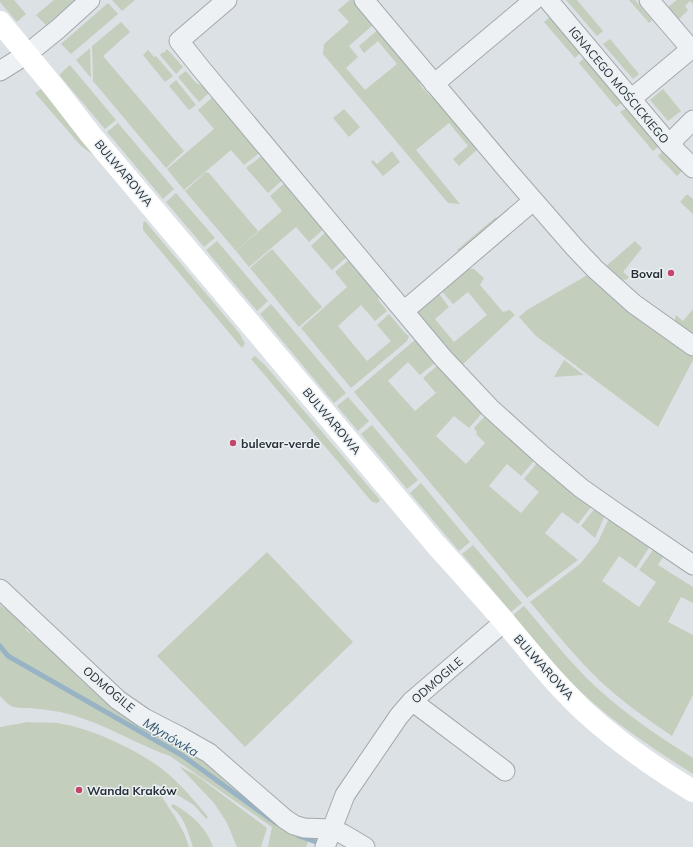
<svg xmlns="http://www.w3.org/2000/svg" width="693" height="847" viewBox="0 0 693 847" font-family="Mulish,sans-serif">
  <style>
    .green { fill: #c4cebd }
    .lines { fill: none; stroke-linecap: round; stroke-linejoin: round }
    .stream { stroke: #98b4c4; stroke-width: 5 }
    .street-casing { stroke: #a2a9ae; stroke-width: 21 }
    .street { stroke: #eef1f4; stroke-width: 19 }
    .secondary { stroke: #fff; stroke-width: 22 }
    .poi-dot { fill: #c5466d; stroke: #ebf0f3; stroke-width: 1.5 }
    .labels { text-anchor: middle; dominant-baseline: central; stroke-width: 3; stroke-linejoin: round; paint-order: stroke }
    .street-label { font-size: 12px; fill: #27313a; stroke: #ebf0f3 }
    .poi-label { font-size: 12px; font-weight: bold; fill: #27313a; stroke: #ebf0f3; text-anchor: start }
    .water-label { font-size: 13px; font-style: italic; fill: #34556b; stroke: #ebf0f3 }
  </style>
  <rect width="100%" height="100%" fill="#dce1e5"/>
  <g class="green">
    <path d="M0 0H14L26 14 17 22 0 2Z"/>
    <path d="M54 0H76L46 25 36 15Z"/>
    <path d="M112 0H135L122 11Z"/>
    <path d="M350 0H353L374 24 349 46 358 57 346 68 365 90 397 64 378 41 364 53 359 46 380 28 414 70 421 86 427 93 447 108 480 147 459 166 453 159 468 146 449 123 416 150 460 204 448 203 323 54 324 44 349 22 338 10Z"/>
    <path d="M566 0H577L603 31 597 36Z"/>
    <path d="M629 0H635L652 20 649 23Z"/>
    <path d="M677 0H693V4L690 1 685 6 688 10 679 19 668 7Z"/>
    <path d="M108 3 118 14 71 54 61 44Z"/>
    <path d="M550 17 580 53 575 58 544 22Z"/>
    <path d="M121 22 130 32 103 56 184 151 166 168 93 81 92 46Z"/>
    <path d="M610 39 639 74 633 79 603 44Z"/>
    <path d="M90 48 91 78 76 60Z"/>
    <path d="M167 49 183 67 176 74 160 55 163 52 164 53Z"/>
    <path d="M148 50 154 57 156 56 173 76 165 82 143 55Z"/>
    <path d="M584 58 622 103 616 107 579 63Z"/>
    <path d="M70 65 116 120 105 129 60 76V74Z"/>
    <path d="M186 71 196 83 209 88 211 91 199 102 178 77Z"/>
    <path d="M176 80 196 105 189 110 169 86Z"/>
    <path d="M41 89 103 162 81 146 35 93Z"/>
    <path d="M663 89 681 111 668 121 650 100Z"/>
    <path d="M215 95 262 151 244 165 231 150 184 190 167 169 214 129 198 110Z"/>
    <path d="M626 108 659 146 653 151 620 112Z"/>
    <path d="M344 109 360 127 349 137 333 118Z"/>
    <path d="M118 123 174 189 163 199 107 132Z"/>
    <path d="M392 151 400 162 383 176 371 162 373 160 377 164Z"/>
    <path d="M663 151 682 171 677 176 658 156Z"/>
    <path d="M264 154 285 178 268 193 246 168Z"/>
    <path d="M206 172 209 173 258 231 236 251 185 191Z"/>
    <path d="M287 181 326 227 309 242 296 227 249 267 236 251 282 211 270 196Z"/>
    <path d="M176 193 215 238 204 247 166 202Z"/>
    <path d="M686 195H688L693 199V214L680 202Z"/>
    <path d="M496 217 501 222 462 255 457 250Z"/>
    <path d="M145 221 240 334 245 344 242 348 143 230V223Z"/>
    <path d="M328 230 349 255 332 270 311 246Z"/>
    <path d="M217 241 268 301 257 311 206 250Z"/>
    <path d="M635 241 642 248 623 272 629 277 626 280 618 279 605 267Z"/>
    <path d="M272 249 322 307 299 327 250 268Z"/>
    <path d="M352 257 377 288 379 301 387 311 375 321 361 305 338 326 367 361 391 341 377 325 389 314 405 333 409 336 407 341 351 388 301 328 347 287 335 272Z"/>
    <path d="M466 268 474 269 484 278 480 285 503 312 510 310 515 315 460 367 418 314V310L437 291 449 307 435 319 454 342 487 315 468 292 453 304 440 289Z"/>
    <path d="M591 273 693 355V360L658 427 536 336 519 317 527 310Z"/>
    <path d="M271 304 346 393 334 403 260 314Z"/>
    <path d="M693 309V334L691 337 674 323 676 315 683 321Z"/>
    <path d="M416 339 436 362 420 375 408 362 388 381 415 411 436 393 423 378 438 365 484 411 469 428 454 416 436 436 466 464 485 443 476 434 477 432 474 428 485 416 534 461 521 476 507 464 489 486 521 513 539 492 524 479 537 463 563 485 592 506 578 524 562 512 545 533 578 560 527 598 354 392Z"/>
    <path d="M255 356 265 365 380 500C378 504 376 503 372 502L251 359Z"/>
    <path d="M564 360 584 375 554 377Z"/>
    <path d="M348 397 369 421 358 431 337 406Z"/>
    <path d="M372 425 418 480 407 489 361 434Z"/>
    <path d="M421 483 470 542 459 551 410 493Z"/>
    <path d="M595 508 605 515 595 538 581 526Z"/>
    <path d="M609 518 650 546 636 568 619 556 602 581 639 607 656 582 639 570 655 547 662 552 663 557 658 565 693 587V603L681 597 668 622 693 635V695L672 736C647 719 623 702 601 682 575 657 553 629 530 602L580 564 598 542Z"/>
    <path d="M473 545 522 603 511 612 462 554Z"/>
    <path d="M267 552 353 642 245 747 157 656Z"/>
    <path d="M0 605 24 622 26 630 47 645 84 683 106 700 237 781 310 837 306 847H268L272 827 170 756C133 743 99 720 60 712 50 710 39 709 29 708 25 708 19 708 14 707 9 706 4 700 0 696Z"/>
    <path d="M524 606C548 634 570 663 597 688 627 715 659 737 693 758V774C649 746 606 718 569 680 549 660 532 637 513 615Z"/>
    <path d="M28 722C38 723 48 722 58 723 93 729 133 748 161 768 179 782 194 800 208 817L206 819 194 805 169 790 153 783 175 817 184 833 189 847H0V727Z"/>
    <path d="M179 766 196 775 267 828 261 847H237L227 823 214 803Z"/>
    <path d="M173 804C190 813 207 828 213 847H193C189 834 183 814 171 807Z"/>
  </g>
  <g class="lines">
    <g class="stream">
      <path d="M0 646 8 656 183 756 276 823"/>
      <path d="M299 836 322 844"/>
    </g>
    <defs>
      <g id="street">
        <path d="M227 0 179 41 203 71 443 358 490 408 542 455 581 488 618 514 693 565"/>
        <path d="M364 0 508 171 575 248 595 269 634 304 693 346"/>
        <path d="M548 0 669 144 693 168"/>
        <path d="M0 71 27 54 58 29 90 0"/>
        <path d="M434 84 534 0"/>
        <path d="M631 99 691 49 649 0"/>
        <path d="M669 144 693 120"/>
        <path d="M404 311 533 201"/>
        <path d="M0 589 118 700 144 718 179 736 209 753 285 819 294 825 304 828 331 829 343 834 365 847"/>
        <path d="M412 701 505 771"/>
        <path d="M325 847 345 795 399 716 412 701 504 622"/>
      </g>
    </defs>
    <use href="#street" class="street-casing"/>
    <use href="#street" class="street"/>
    <path class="secondary" d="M0 22 53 86 91 135 437 546C460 571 482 596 504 621 530 652 555 684 585 712 618 742 655 768 693 791"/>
  </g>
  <g class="poi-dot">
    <circle cx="671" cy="273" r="4"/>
    <circle cx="233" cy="443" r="4"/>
    <circle cx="79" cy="790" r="4"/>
  </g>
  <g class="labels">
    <g class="street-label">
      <text transform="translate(619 85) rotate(50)">IGNACEGO MOŚCICKIEGO</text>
      <text transform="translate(124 173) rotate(50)">BULWAROWA</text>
      <text transform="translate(332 421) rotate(50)">BULWAROWA</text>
      <text transform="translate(544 667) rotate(48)">BULWAROWA</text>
      <text transform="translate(437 680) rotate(-41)">ODMOGILE</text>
      <text transform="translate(109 689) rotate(40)">ODMOGILE</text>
    </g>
    <g class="poi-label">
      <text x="663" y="273" text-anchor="end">Boval</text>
      <text x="241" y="443">bulevar-verde</text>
      <text x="87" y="790">Wanda Kraków</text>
    </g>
    <g class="water-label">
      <text transform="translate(171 737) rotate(31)">Młynówka</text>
    </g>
  </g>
</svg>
